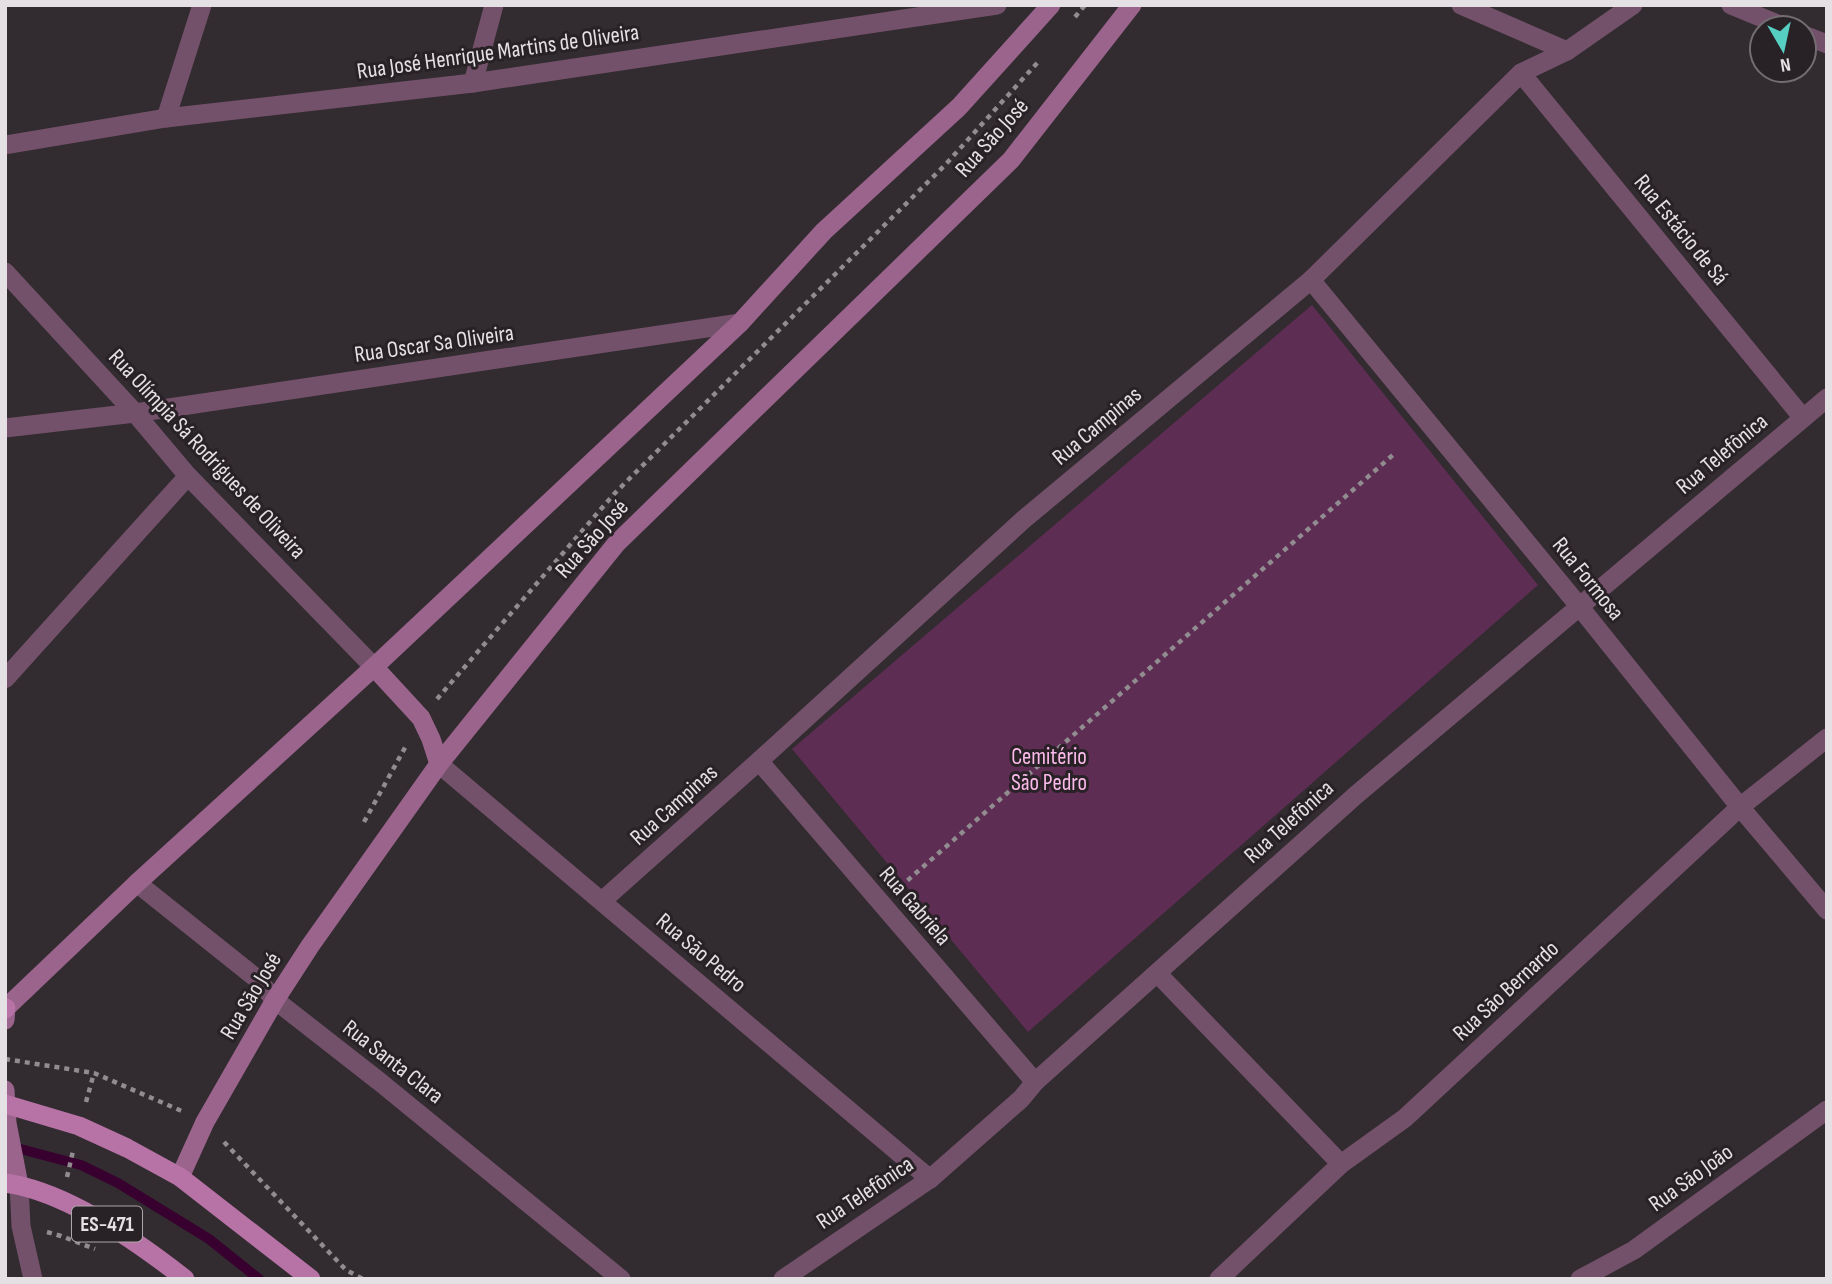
<svg xmlns="http://www.w3.org/2000/svg" width="1832" height="1284" viewBox="0 0 1832 1284" font-family="'Sofia Sans Condensed',sans-serif">
  <style>
    .green { fill: #5e2d53 }
    .lines { fill: none; stroke-linecap: round; stroke-linejoin: round }
    .stream { stroke: #38002f; stroke-width: 10 }
    .path { stroke: #918c90; stroke-width: 4.5; stroke-dasharray: 5 5; stroke-linecap: butt }
    .minor { stroke: #73516a; stroke-width: 19 }
    .tertiary { stroke: #73516a; stroke-width: 19 }
    .secondary { stroke: #9a648c; stroke-width: 19 }
    .primary { stroke: #b772a6; stroke-width: 19 }
    .labels { text-anchor: middle; dominant-baseline: central; stroke-width: 6; stroke-linejoin: round; paint-order: stroke }
    .shield { fill: #282126; stroke: #aca7aa; stroke-width: 2 }
    .shield-label { font-size: 21px; font-weight: bold; fill: #e4e0e3 }
    .street-label { font-size: 23px; fill: #e4e0e3; stroke: #282126 }
    .park-label { font-size: 23px; fill: #fbbae9; stroke: #282126 }
  </style>
  <rect width="100%" height="100%" fill="#322b30"/>
  <path class="green" d="M1312 305 1538 585 1028 1032 792 749Z"/>
  <g class="lines">
    <path class="stream" d="M9 1146 81 1165 118 1183 209 1239 259 1279"/>
    <g class="path">
      <path d="M1075 17 1085 5"/>
      <path d="M437 699 614 494 946 164 1038 62"/>
      <path d="M364 822 407 744"/>
      <path d="M900 887 1394 454"/>
      <path d="M5 1059 94 1073 184 1112"/>
      <path d="M86 1102 94 1073"/>
      <path d="M224 1142 346 1270 363 1279"/>
      <path d="M67 1177 73 1151"/>
      <path d="M47 1232 61 1236 95 1249"/>
    </g>
    <g class="minor">
      <path d="M1461 5 1567 51"/>
      <path d="M1731 5 1787 28"/>
      <path d="M1804 35 1827 44"/>
      <path d="M1521 73 1803 418"/>
      <path d="M473 83 494 5"/>
      <path d="M166 118 202 5"/>
      <path d="M5 145 166 118 473 83 997 5"/>
      <path d="M1311 280 1579 606 1740 807 1827 910"/>
      <path d="M5 428 135 413 740 323"/>
      <path d="M5 679 188 476"/>
      <path d="M759 761 1035 1082"/>
      <path d="M439 764 930 1179"/>
      <path d="M137 883 256 978 275 1000 380 1082 621 1279"/>
      <path d="M602 901 759 761 1023 520 1311 280 1521 73 1567 51 1633 5"/>
      <path d="M1157 973 1341 1164"/>
      <path d="M783 1279 930 1179 1021 1099 1035 1082 1356 795 1827 398"/>
      <path d="M1219 1279 1341 1164 1405 1118 1740 807 1827 738"/>
    </g>
    <g class="tertiary">
      <path d="M5 272 135 413 188 476 374 667"/>
      <path d="M19 1185 21 1226 33 1279"/>
      <path d="M1580 1279 1634 1250 1827 1110"/>
    </g>
    <g class="secondary">
      <path d="M374 667 421 718 431 739 439 764"/>
      <path d="M5 1020 6 1008 137 883 374 667 740 323 824 231 959 107 1051 5"/>
      <path d="M5 1090 7 1123 19 1185"/>
      <path d="M180 1177 205 1122 275 1000 310 946 439 764 616 544 1011 160 1132 5"/>
    </g>
    <g class="primary">
      <path d="M5 1009 6 1008"/>
      <path d="M5 1104 79 1126 127 1148 180 1177 311 1279"/>
      <path d="M5 1183C66 1191 138 1242 185 1279"/>
    </g>
  </g>
  <g class="labels">
    <rect class="shield" x="72" y="1206.5" width="70" height="35" rx="5"/>
    <g class="shield-label">
      <text x="107" y="1224">ES-471</text>
    </g>
    <g class="street-label">
      <text transform="translate(498 52) rotate(-8)">Rua José Henrique Martins de Oliveira</text>
      <text transform="translate(992 138) rotate(-48)">Rua São José</text>
      <text transform="translate(1681 230) rotate(51)">Rua Estácio de Sá</text>
      <text transform="translate(434 344) rotate(-8)">Rua Oscar Sa Oliveira</text>
      <text transform="translate(1097 426) rotate(-40)">Rua Campinas</text>
      <text transform="translate(207 454) rotate(47)">Rua Olímpia Sá Rodrigues de Oliveira</text>
      <text transform="translate(1722 454) rotate(-40)">Rua Telefônica</text>
      <text transform="translate(592 539) rotate(-48)">Rua São José</text>
      <text transform="translate(1588 579) rotate(51)">Rua Formosa</text>
      <text transform="translate(674 805) rotate(-42)">Rua Campinas</text>
      <text transform="translate(1289 822) rotate(-42)">Rua Telefônica</text>
      <text transform="translate(915 906) rotate(49)">Rua Gabriela</text>
      <text transform="translate(701 953) rotate(40)">Rua São Pedro</text>
      <text transform="translate(1506 991) rotate(-43)">Rua São Bernardo</text>
      <text transform="translate(251 996) rotate(-59)">Rua São José</text>
      <text transform="translate(393 1062) rotate(38)">Rua Santa Clara</text>
      <text transform="translate(1691 1178) rotate(-36)">Rua São João</text>
      <text transform="translate(865 1193) rotate(-34)">Rua Telefônica</text>
    </g>
    <g class="park-label">
      <text x="1049" y="757">Cemitério<tspan x="1049" dy="26">São Pedro</tspan></text>
    </g>
  </g>
  <rect width="1832" height="1284" fill="none" stroke="#e4e0e3" stroke-width="14"/>
  <g transform="translate(1783 49) rotate(171)"><circle r="33" fill="#282126" stroke="#736d72" stroke-width="2"/>
  <path d="M0-5L12 26L0 18L-12 26Z" fill="#57cec2"/>
  <text y="-10" font-size="19" font-weight="bold" text-anchor="middle" fill="#e4e0e3">N</text>
  </g>
</svg>
